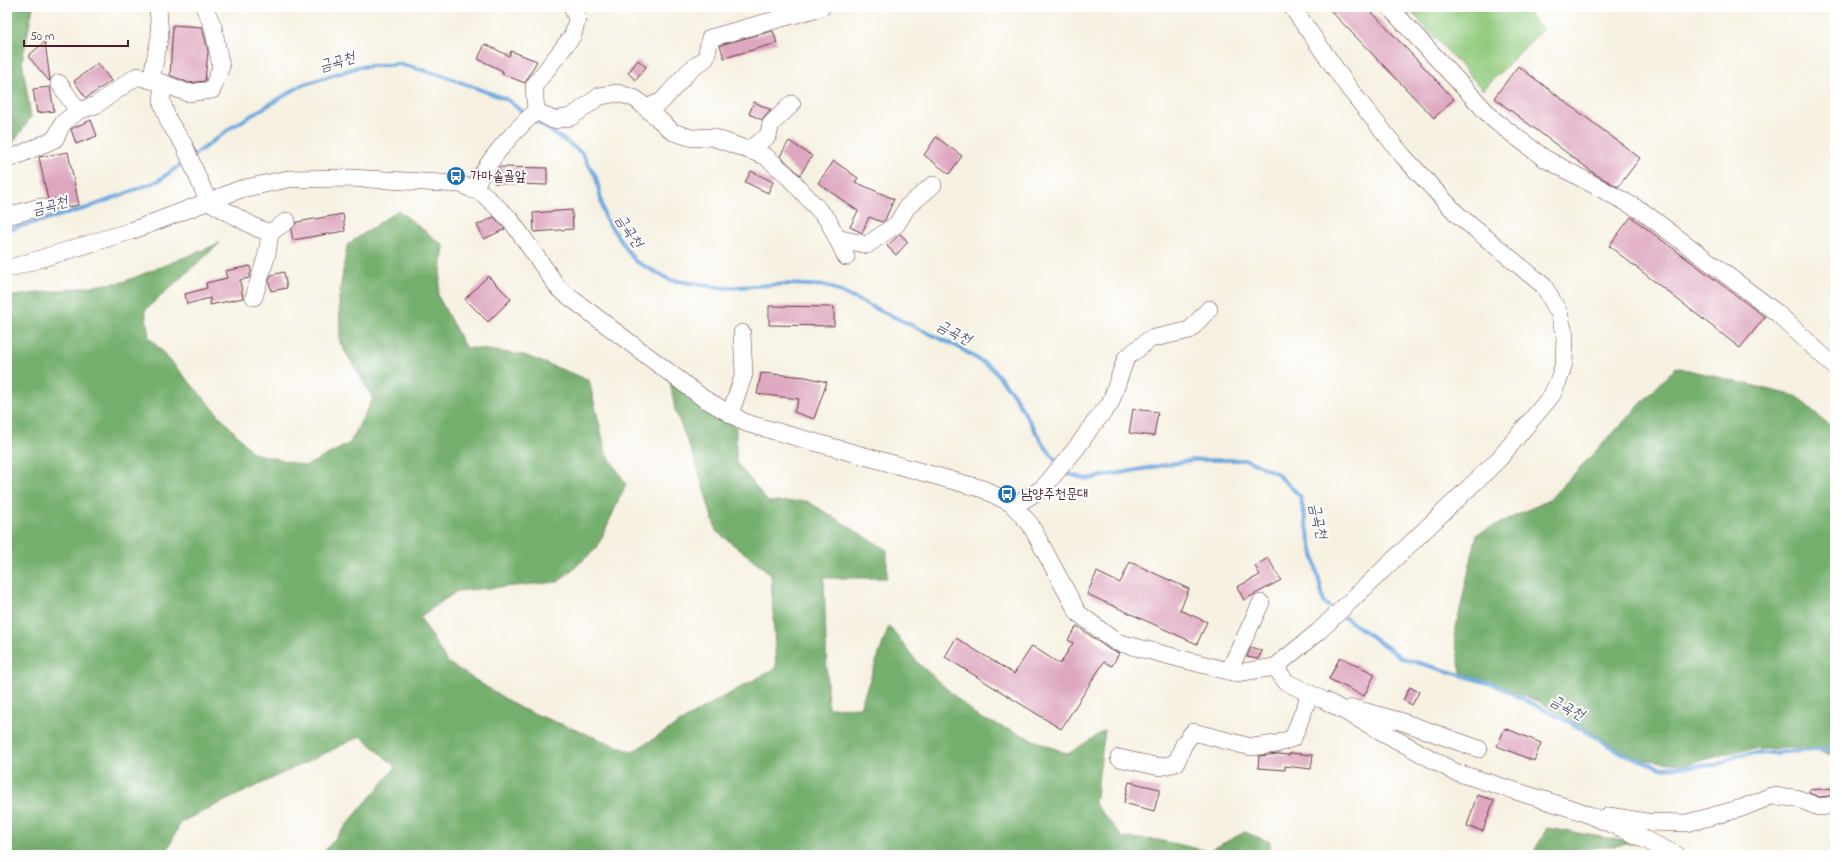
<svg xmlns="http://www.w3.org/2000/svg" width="1842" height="862" viewBox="0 0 1842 862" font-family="'Indie Flower','Poor Story',sans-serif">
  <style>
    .green { fill: #92cb7e; stroke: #6e7554 }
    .forest { fill: #75af6d; stroke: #60674c }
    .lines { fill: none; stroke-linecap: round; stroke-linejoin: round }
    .stream { stroke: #6da8de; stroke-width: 4 }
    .building { fill: #dea7c0 }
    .minor-casing { stroke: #643e46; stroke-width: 18 }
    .minor { stroke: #fff; stroke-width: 17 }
    .labels { text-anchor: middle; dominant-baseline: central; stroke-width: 4; stroke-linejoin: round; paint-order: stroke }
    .poi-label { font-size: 14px; fill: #4a1f2b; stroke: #fff; text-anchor: start }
    .water-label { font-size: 15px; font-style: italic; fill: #585673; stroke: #fff }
  </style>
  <rect width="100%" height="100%" fill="#fff"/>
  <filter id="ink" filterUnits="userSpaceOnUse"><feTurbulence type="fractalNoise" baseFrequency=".025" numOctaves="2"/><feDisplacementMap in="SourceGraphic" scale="8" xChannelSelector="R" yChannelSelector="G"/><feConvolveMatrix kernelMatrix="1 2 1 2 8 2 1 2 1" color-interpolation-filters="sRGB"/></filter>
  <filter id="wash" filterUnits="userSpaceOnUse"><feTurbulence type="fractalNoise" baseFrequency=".012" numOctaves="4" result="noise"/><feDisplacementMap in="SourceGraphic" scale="16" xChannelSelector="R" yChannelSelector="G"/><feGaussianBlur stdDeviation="0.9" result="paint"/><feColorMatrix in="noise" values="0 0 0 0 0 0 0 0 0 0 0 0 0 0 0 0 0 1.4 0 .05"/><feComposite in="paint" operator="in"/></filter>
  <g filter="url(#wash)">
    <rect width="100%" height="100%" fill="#f6f1e1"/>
    <path class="green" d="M1407 7H1521L1543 29 1483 90Z"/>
    <g class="forest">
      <path d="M7 7H33L22 61 31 117 7 152Z"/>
      <path d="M398 210 444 246 438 296 465 347 524 355 589 380 606 453 626 484 597 548 558 582 457 591 420 617 447 662 520 708 632 752 712 703 776 668 771 574 716 531 697 466 675 410 670 381 736 424V462L768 502 807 501 887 550V578H824L828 708 860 707 889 626 917 662 978 717 1068 754 1105 730 1095 804 1123 838 1158 840 1208 851 1245 832 1270 842V855H321L396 767 361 736 181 822 165 855H7V297L123 282 220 243 145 310 149 337 253 453 306 466 350 443 373 398 340 343 339 298 347 245Z"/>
      <path d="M1676 367 1796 396 1835 430V755L1795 748 1742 750 1685 765 1634 758 1540 702 1461 672 1454 636 1477 534 1549 500Z"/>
      <path d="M1547 828 1637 843 1553 853 1552 855H1532Z"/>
    </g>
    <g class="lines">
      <g class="stream">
        <path d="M533 119 581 152 596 177 605 218 635 261 670 280 724 288 788 284 828 286 960 348 992 368 1014 395 1043 444 1059 464"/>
        <path d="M193 156 232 127 302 85 358 67 400 64 444 76 506 99 527 115"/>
        <path d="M7 230 87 208 158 181 186 161"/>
        <path d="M1063 469 1068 474 1087 479 1193 460H1247L1276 473 1300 496 1324 603 1334 610"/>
        <path d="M1341 615 1402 658 1495 685 1569 722 1624 754 1661 768 1717 765 1737 755 1835 749"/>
      </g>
    </g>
    <g id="blocks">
      <g class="building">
        <path d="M1327 7H1367L1454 99 1434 118Z"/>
        <path d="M173 25 202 27 208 51 205 81 189 83 170 75Z"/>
        <path d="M773 31 777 43 724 58 720 45Z"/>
        <path d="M45 42 50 80 49 81 28 56Z"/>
        <path d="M485 44 509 56 511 51 537 61 525 83 502 74 503 71 478 59Z"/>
        <path d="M638 60 646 67 636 80 628 73Z"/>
        <path d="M98 63 111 81 86 98 74 81Z"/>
        <path d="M1518 66 1640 158 1618 187 1595 174 1494 98Z"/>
        <path d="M50 87 54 111 37 113 33 89Z"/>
        <path d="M754 102 771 110 762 120 749 114Z"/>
        <path d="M91 120 97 136 76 144 71 129Z"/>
        <path d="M936 137 962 156 949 174 924 155Z"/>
        <path d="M789 141 812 156 800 175 780 156Z"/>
        <path d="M68 152 79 205 50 210 39 157Z"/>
        <path d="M834 161 858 178 855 182 894 199 885 220 882 222 869 217 862 233 850 227 858 211 818 183Z"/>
        <path d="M499 167 547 168V185L494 183 495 172Z"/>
        <path d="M751 171 773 182 768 193 745 182Z"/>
        <path d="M572 210 573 229 534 232 533 213Z"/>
        <path d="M343 214 345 231 293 240 291 230 297 222Z"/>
        <path d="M494 217 505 229 484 239 477 225Z"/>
        <path d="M1631 217 1765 317 1740 348 1609 246Z"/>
        <path d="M900 234 908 242 896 255 887 246Z"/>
        <path d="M250 266 251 271 249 278 240 280 243 298 210 305V298L187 304 185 294 207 288 206 283 227 278 225 271Z"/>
        <path d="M284 272 287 288 271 291 269 281 271 275Z"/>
        <path d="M488 276 511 299 488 322 465 299Z"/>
        <path d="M769 306 834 307V326L769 325Z"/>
        <path d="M761 373 806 377 827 382 814 419 794 412 799 399 757 394Z"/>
        <path d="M1133 409 1158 412 1154 436 1129 433Z"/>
        <path d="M1268 558 1281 580 1244 600 1237 587 1260 575 1255 566Z"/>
        <path d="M1130 562 1189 589 1180 610 1207 622 1197 644 1087 594 1097 572 1120 583Z"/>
        <path d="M1077 626 1110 650 1119 653 1112 666 1104 662 1061 729 945 657 956 638 1014 674 1032 646 1060 664 1073 643 1068 640Z"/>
        <path d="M1251 647 1262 651 1258 659 1247 657Z"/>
        <path d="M1340 657 1375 674 1364 696 1329 679Z"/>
        <path d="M1410 687 1419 692 1412 705 1403 700Z"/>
        <path d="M1505 728 1541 743 1534 761 1497 746Z"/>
        <path d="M1290 753 1313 755 1311 769 1285 766V770L1258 768 1259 756 1278 754 1289 755Z"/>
        <path d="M1129 782 1160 789 1154 811 1124 803Z"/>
        <path d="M1835 788V795L1820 797 1809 793V790Z"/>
        <path d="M1477 795 1494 800 1483 831 1467 826Z"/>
      </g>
    </g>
  </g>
  <g filter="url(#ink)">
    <use href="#blocks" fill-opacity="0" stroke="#643e46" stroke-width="1"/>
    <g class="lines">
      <defs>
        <g id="minor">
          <path d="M1389 7 1494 120 1544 158 1642 211 1777 313 1835 367"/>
          <path d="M151 80 160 36 158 7"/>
          <path d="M59 83 78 111"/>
          <path d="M162 83 188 93 212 90 221 67 213 26 204 7"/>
          <path d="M646 108 662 101 688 72 706 58 710 38 822 7"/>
          <path d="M536 111 553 120 571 117 600 96 618 93 636 99 673 132 692 138 712 137 765 156 786 174 828 220 846 257"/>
          <path d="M748 150 768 136 771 124 792 104"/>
          <path d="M7 160 55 139 63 123 78 111 96 105 137 76 162 83V103L169 122 184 145 208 201 257 228 270 233 287 221"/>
          <path d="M473 190C488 159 511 134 536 111L534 86 573 35 577 19 572 7"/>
          <path d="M7 216 41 207"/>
          <path d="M837 238 867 245 897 224 907 207 933 185"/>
          <path d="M7 269 131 231 241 189 288 179 350 178 460 184 482 193 510 219 559 289 703 398 746 423 983 489 1012 504 1030 524 1078 613 1116 642 1236 673 1275 667 1319 631 1498 460 1552 395 1559 379 1564 363 1565 336 1559 313 1544 286 1457 214 1403 156 1351 91 1292 7"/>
          <path d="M254 297 267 254 270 233"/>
          <path d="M730 414 744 374 742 333"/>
          <path d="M1014 506 1043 488 1078 446 1091 427 1110 404 1126 358 1150 339 1190 330 1209 309"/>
          <path d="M1275 667 1286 682 1321 699"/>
          <path d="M1229 671 1261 603"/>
          <path d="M1326 701 1455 772 1579 811 1623 829 1677 855"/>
          <path d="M1352 708 1403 722 1479 749"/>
          <path d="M1119 758 1160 767 1176 763 1184 744 1193 732 1251 747 1276 744 1293 738 1310 694"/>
          <path d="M1609 816 1647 822 1687 823 1742 808 1771 796 1796 798 1819 807 1835 805"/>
        </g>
      </defs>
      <use href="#minor" class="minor-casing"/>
      <use href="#minor" class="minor"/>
    </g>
  </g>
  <defs>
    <symbol id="bus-disc" viewBox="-11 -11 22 22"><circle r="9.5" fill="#1f6fb2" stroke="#fff"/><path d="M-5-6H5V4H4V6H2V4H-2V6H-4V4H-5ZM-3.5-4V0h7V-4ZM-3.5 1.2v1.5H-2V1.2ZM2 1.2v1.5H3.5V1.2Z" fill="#fff"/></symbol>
  </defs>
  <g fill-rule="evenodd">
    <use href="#bus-disc" x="445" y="165" width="22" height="22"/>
    <use href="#bus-disc" x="996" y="483" width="22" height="22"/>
  </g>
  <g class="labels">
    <g class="poi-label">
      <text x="470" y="176">가마솥골앞</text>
      <text x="1021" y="494">남양주천문대</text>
    </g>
    <g class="water-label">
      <text transform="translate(337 62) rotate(-16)">금곡천</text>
      <text transform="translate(50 206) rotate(-15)">금곡천</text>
      <text transform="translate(629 231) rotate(56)">금곡천</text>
      <text transform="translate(954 333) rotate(27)">금곡천</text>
      <text transform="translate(1318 521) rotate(77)">금곡천</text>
      <text transform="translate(1567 708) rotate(28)">금곡천</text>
    </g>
  </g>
  <rect width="1842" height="862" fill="none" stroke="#fff" stroke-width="24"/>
  <path d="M24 40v6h104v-6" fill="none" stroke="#4a1f2b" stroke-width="2"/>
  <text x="30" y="40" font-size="12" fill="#4a1f2b" stroke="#ffffff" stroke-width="3" paint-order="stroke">50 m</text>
</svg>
